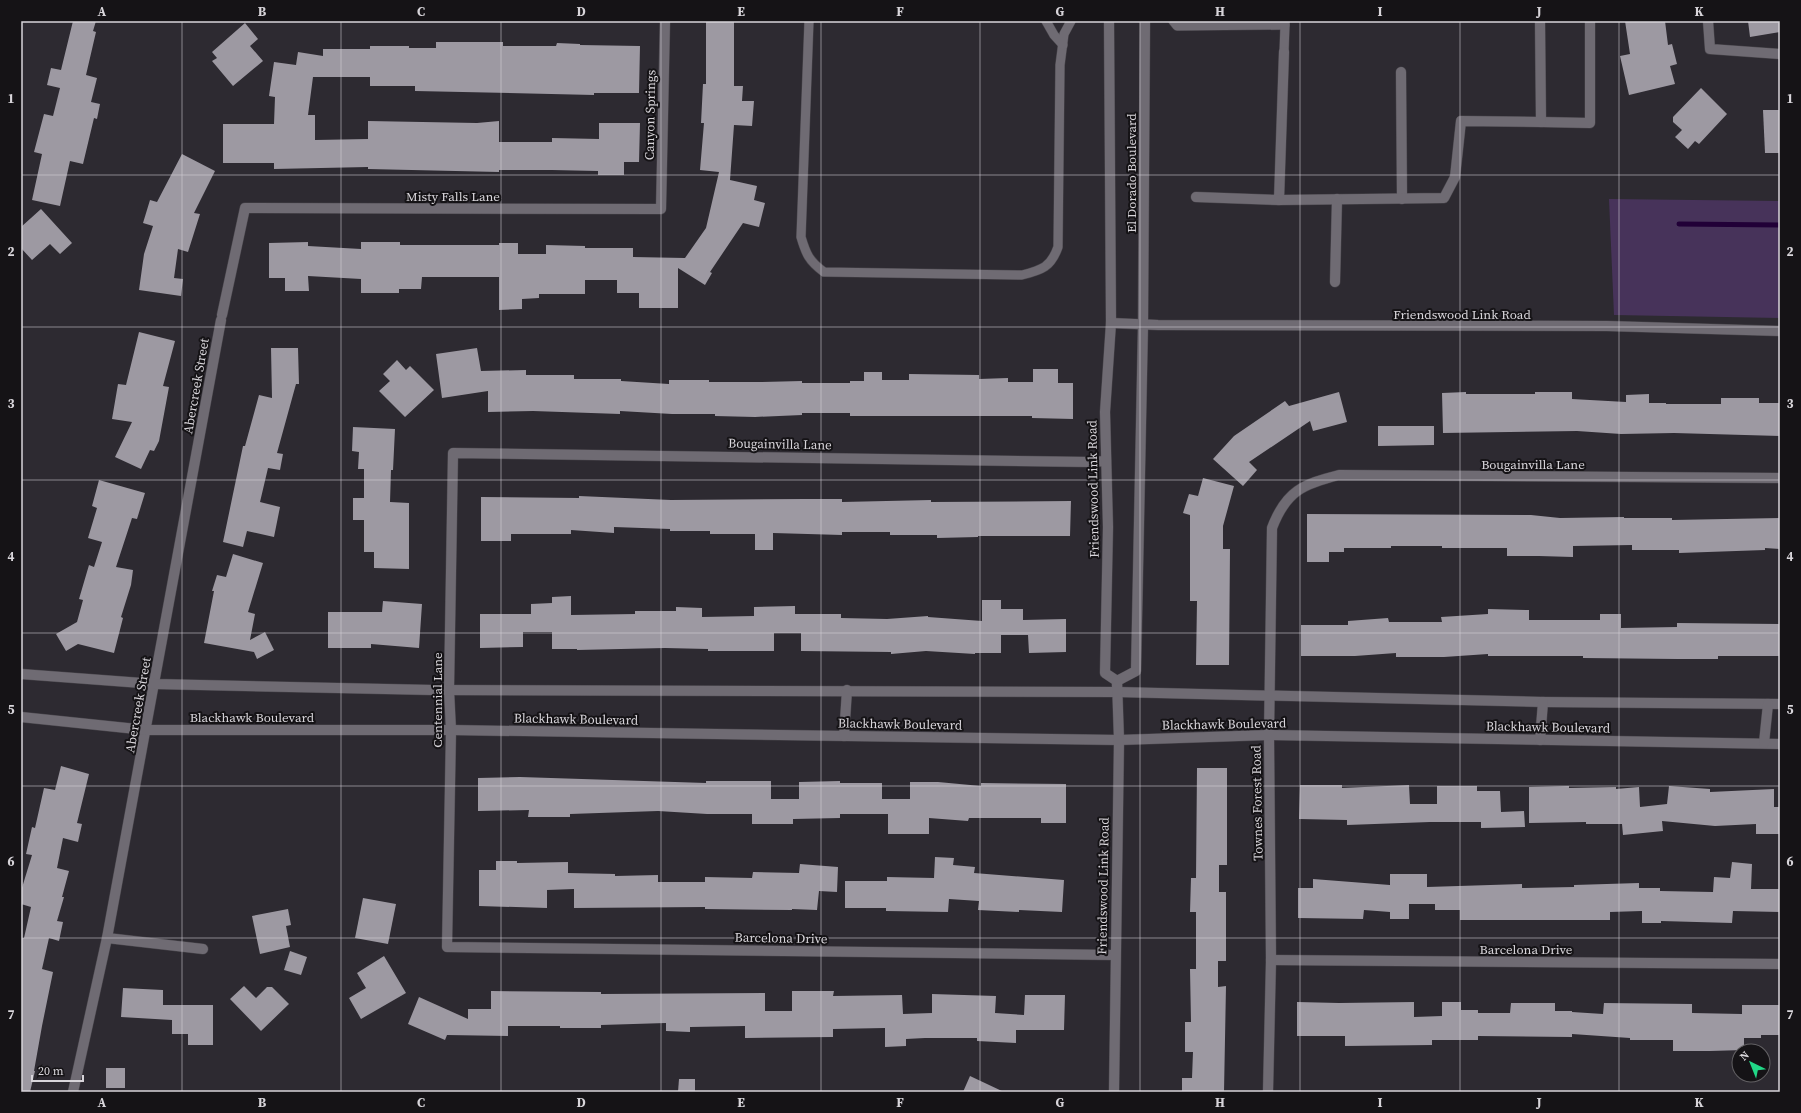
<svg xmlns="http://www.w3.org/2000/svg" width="1801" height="1113" viewBox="0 0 1801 1113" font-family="'Source Serif 4',serif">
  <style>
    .green { fill: #47335a }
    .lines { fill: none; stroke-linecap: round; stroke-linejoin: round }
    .stream { stroke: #210037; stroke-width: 5 }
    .building { fill: #9d99a2 }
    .lane-casing { stroke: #48454b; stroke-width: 10 }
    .street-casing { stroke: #48454b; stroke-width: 11 }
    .secondary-casing { stroke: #48454b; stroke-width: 11 }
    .lane { stroke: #6f6b73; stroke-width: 9 }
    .street { stroke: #6f6b73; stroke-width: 10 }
    .secondary { stroke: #6f6b73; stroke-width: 10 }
    .grid { fill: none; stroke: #d8d5da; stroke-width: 1; stroke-opacity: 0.55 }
    .labels { text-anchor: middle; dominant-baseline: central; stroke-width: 4; stroke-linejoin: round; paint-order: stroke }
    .street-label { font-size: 13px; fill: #d8d5da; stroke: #151316 }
    .neatline { fill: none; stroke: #d8d5da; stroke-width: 1.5 }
    .grid-label { font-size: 13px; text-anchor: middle; font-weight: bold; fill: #d8d5da }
  </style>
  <rect width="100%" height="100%" fill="#2d2a31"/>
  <path class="green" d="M1609 199 1780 201V318L1614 315Z"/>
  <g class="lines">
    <path class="stream" d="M1679 224 1780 225"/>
  </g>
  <g class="building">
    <path d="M73 21H96L93 31 96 32 86 75 97 78 91 102 100 104 97 119 94 118 83 164 70 161 60 206 32 200 42 154 34 152 44 114 53 116 60 88 47 85 51 68 61 70Z"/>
    <path d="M706 21H734V86H743L742 101H754L752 126 734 125 730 180 757 186 754 200 765 203 759 227 743 223 710 272 712 273 705 285 678 268V308H639V293H617V280H585V294H539V298L522 299V309L499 310V277H422L421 289H399V293H361V279L308 276 309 291H285V278H269V243L308 242V246L361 249V242H400V245H499V243H518V254H546V245L585 246V248H633V257L685 258 706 228 719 172 700 170 704 123H701L703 84H706Z"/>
    <path d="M1625 21H1665L1668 45 1672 44 1677 64 1670 66 1675 84 1629 95 1620 56 1630 54Z"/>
    <path d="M1748 21H1780V32L1750 37Z"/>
    <path d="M245 23 258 39 250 46 263 61 233 86 212 61 217 58 212 52Z"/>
    <path d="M436 42H503V46H556L557 43 580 44V45L640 46 639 93H594V95L415 91V86H370V77H313L308 115H315V140L368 139V121L477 123 499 121V142H552V138L599 139V123H640L639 162H624V175H598V171L552 170H499V172L368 169V167L274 169V163H223V124H274L275 97 269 96 274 62 296 65 298 52 323 56V49H370V46H409V48H436Z"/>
    <path d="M1701 88 1727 114 1699 144 1695 141 1688 149 1675 137 1682 130 1673 122V117Z"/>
    <path d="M1763 110H1780V153H1765Z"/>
    <path d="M182 154 215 171 194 213 200 214 188 252 178 249 174 278 183 279 181 296 139 290 144 254 153 226 143 223 150 200 157 202Z"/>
    <path d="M41 209 72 243 60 254 50 244 32 260 21 248V227Z"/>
    <path d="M139 332 175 341 163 386 169 387 159 441 154 451 150 450 141 469 115 457 132 422 112 419 118 384 126 385Z"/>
    <path d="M271 348H298L299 384H296L277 453 283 454 280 470 268 468 260 502 280 507 274 537 247 531 243 547 223 542 243 446H245L259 395 272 398Z"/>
    <path d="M477 348 481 371 526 370V375H574V379H621V381L669 384V380H709V382H761L802 381V383H850V381H864V372H882V380H909V374L979 375V379L1008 378V382H1033V369H1058V383H1073V419L1032 418V416H850V413H802V415L755 417 715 416V414H672L620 411V414L533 411 488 412V391L442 398 436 354Z"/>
    <path d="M397 360 406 370 410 366 434 390 405 417 379 391 390 381 383 374Z"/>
    <path d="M1339 392 1347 422 1313 431 1310 421 1249 462 1257 470 1243 486 1213 459 1234 436 1285 401 1289 406Z"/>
    <path d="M1466 392V394H1535V392H1572V399L1626 402V395L1649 394V403H1666V404H1721V398H1759V403H1780V436L1674 433 1621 434 1577 431 1443 433 1442 393Z"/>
    <path d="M1378 426H1434V445L1378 446Z"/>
    <path d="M353 427 395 429 393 470H391L390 502 409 503V569L374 568V552H364V520H353V498H364V469H358L359 452 352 451Z"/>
    <path d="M1203 478 1234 486 1223 526V549H1230L1229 665H1196L1197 601H1190V515L1183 513 1189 494 1198 496Z"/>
    <path d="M99 480 145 493 137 519 132 518 116 567 133 570 131 585 121 617 123 618 114 653 78 644 66 651 56 634 77 622 83 600 79 599 89 565 94 567 102 542 88 538 97 508 92 506Z"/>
    <path d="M579 496 671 500 806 499H842V502L931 500V502L1071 501 1070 536H978V537L937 538V535H890V532H842V535L773 533V550H755V534H710V531H670V529L614 527V533L571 530V534H511V541H481V497L579 498Z"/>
    <path d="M1307 514 1531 515 1560 518 1624 517V518H1672V520L1780 518V549L1765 548V550L1679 553V550H1632V545L1573 546V557L1539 556H1507V548H1442V546H1391V548H1344V552H1329V562H1307Z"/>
    <path d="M233 554 263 563 248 612 255 614 250 640 265 632 274 650 257 659 254 652 204 643 214 591H212L217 575 226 577Z"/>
    <path d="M571 596V615L635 614V611H676V607L702 608V617L754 616V607L795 606V614H841V618L887 619 928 616V617L982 621V600H1001V609H1023V620L1066 619V652L1029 653 1028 635H1001V653H975V654L926 651 891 654V652L801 651V633H774V651H708V649L665 648 577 650V649H552V632H523V647L480 648V614H531V604L552 603V597Z"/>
    <path d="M383 601 422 604 419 648 371 644V648H328V612H382Z"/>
    <path d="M1488 609 1529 610V620H1600V614H1621V628L1677 627V623L1780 624V656H1718V659H1677L1583 658V656H1488V654L1444 657H1396V653L1355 656H1301V625H1348V621L1388 618 1389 622H1442L1441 617 1488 614Z"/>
    <path d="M61 766 89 774 77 823 82 824 78 842 63 838 57 868 69 871 62 897H64L57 921 63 922 59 941 49 938 42 969 53 972 42 1026 34 1071H35L30 1092H21V938H24L31 907 21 904V891L32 855 26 854 32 827 35 828 44 788 55 790Z"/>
    <path d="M1197 768H1227V865H1219V892H1226V961H1218V987L1226 986 1224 1092H1182V1078H1192L1193 1052H1185V1022H1191L1190 969H1196V912H1190L1191 878H1196Z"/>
    <path d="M520 777 706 783V781H771V799H799V782L840 781V783H882V799H910V782H938L981 786V783L1066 784V823H1041V818H969L968 821 929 818V834H888V814H840V818L793 819V824H752V814H707L658 811 570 814V817H528L529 810 478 811V778Z"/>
    <path d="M1300 785H1342V788L1409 785 1410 804H1437V786H1477V791H1500L1501 812 1524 811 1525 827 1481 828V822H1430L1347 825V820L1299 819Z"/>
    <path d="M1569 786V788L1616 787V789L1639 787 1640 807 1667 804 1669 786 1710 789V792L1774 789V807H1780V834H1756V824L1715 826 1662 821 1663 831 1623 835 1622 824H1586V822L1529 823V787Z"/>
    <path d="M935 857 954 858 953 865 975 867 974 873 1064 880 1062 912 1019 910V912L978 910 979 901 949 899 948 912 886 911V908H845V881H887V877L934 878Z"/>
    <path d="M496 861H517V863L568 862V873L615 874V876L658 875V882H705V877L752 878 753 872 799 873 800 864 838 867 837 892 819 891 817 910 792 909V910L705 909V907L574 908V889L547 890V908L479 906V870H496Z"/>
    <path d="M1732 862 1752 864 1751 889H1780V912L1733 911 1732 923 1661 921V923H1642V911L1610 912V920H1460V910H1435V904H1409V919H1390V912L1364 910 1363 919 1298 918V888H1313V879L1390 885V874H1427V887L1522 884V888L1574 887V885L1639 883V888H1660V891L1713 892 1714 877 1730 878Z"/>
    <path d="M363 898 396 904 388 944 355 938Z"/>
    <path d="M288 909 291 925 286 926 290 947 260 954 252 916Z"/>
    <path d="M290 951 307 957 301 975 284 970Z"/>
    <path d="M384 956 406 993 361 1019 349 998 366 988 357 973Z"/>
    <path d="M244 986 256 998 267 987H272L289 1004 261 1031 230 999Z"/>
    <path d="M123 988 163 990V1005H213V1045H188V1034H172V1020L121 1017Z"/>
    <path d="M491 991 601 992V994L765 993V1011H792V991H834L833 996 902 995 903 1014 932 1013V994L996 996 995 1013 1024 1015 1025 995H1065L1064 1030H1016V1043L977 1041V1038H925L906 1039V1046L885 1047V1028L833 1029V1037L745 1038V1026L690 1027V1032L666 1031V1023L601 1025V1028H560V1026H508V1036L447 1035 445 1040 408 1024 419 997 468 1019V1009H491Z"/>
    <path d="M1297 1002 1339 1003 1414 1002V1017L1442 1016V1002H1461V1010H1478V1013H1510L1511 1003H1555V1011H1572V1012L1603 1014 1604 1003 1692 1004V1013L1742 1014V1005H1780V1035H1761V1038H1744V1050L1710 1051H1673V1040H1630V1038L1572 1034V1037L1478 1036V1040H1432V1045L1345 1046V1036H1297Z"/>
    <rect x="106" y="1068" width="19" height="20"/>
    <path d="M970 1076 1004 1092H963Z"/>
    <path d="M679 1079H695V1092H678Z"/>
  </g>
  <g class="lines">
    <defs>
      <g id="lane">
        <path d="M809 21 801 237C806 254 809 261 824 272L1022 275C1042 270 1051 267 1058 247L1060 65 1064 34 1071 21"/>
        <path d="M1046 21 1054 35 1063 45"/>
        <path d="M1173 21 1177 26 1285 25V21"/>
        <path d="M1284 52 1285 25"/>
      </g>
      <g id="street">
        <path d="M1708 21 1710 49 1780 54"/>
        <path d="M1401 72 1402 199"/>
        <path d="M1541 122 1590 123V21"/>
        <path d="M1196 197 1279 200 1284 52"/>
        <path d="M1279 200 1444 198 1455 177 1461 121 1541 122 1540 21"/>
        <path d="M1335 282 1337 199"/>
        <path d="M222 315 245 208 661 209 665 21"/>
        <path d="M1106 461 1090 462 453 453 449 690 451 730 447 947 1115 955"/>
        <path d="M107 938 203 949"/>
        <path d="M1271 960 1780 964"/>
        <path d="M73 1092 107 938 221 320"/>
        <path d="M1268 1092 1271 960 1269 735 1272 528C1286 491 1303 484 1339 475L1780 478"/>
      </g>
      <g id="secondary">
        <path d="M1109 21 1111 323 1105 412 1108 527 1105 673 1117 681V686"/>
        <path d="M1111 323 1158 325 1607 326 1780 331"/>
        <path d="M21 674 155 684 433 690 1117 692 1543 702 1780 704"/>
        <path d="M21 717 146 730H451L1119 740 1269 735 1780 744"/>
        <path d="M844 736 847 690"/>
        <path d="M1540 740 1543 702"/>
        <path d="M1764 743 1768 704"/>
        <path d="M1114 1092 1119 740 1117 681 1136 671 1143 325 1145 21"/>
      </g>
    </defs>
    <use href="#lane" class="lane-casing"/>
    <use href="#street" class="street-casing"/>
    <use href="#secondary" class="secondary-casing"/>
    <use href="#lane" class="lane"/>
    <use href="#street" class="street"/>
    <use href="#secondary" class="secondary"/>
  </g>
  <path class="grid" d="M182 21V1092M341 21V1092M501 21V1092M661 21V1092M821 21V1092M980 21V1092M1140 21V1092M1300 21V1092M1460 21V1092M1619 21V1092M21 175H1780M21 327H1780M21 480H1780M21 633H1780M21 786H1780M21 938H1780"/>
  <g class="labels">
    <g class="street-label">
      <text transform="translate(650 115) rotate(-89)">Canyon Springs</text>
      <text transform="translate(1131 173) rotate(-90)">El Dorado Boulevard</text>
      <text x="453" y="196">Misty Falls Lane</text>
      <text x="1462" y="314">Friendswood Link Road</text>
      <text transform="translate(196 386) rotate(-80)">Abercreek Street</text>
      <text transform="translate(780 444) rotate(1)">Bougainvilla Lane</text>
      <text x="1533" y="464">Bougainvilla Lane</text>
      <text transform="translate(1093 489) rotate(-91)">Friendswood Link Road</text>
      <text transform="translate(437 700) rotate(-90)">Centennial Lane</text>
      <text transform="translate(138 705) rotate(-80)">Abercreek Street</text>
      <text x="252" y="717">Blackhawk Boulevard</text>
      <text transform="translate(576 719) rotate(1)">Blackhawk Boulevard</text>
      <text transform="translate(900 724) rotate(1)">Blackhawk Boulevard</text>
      <text transform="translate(1224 724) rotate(-1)">Blackhawk Boulevard</text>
      <text transform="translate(1548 727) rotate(1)">Blackhawk Boulevard</text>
      <text transform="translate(1257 803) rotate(-91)">Townes Forest Road</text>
      <text transform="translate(1103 886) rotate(-89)">Friendswood Link Road</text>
      <text transform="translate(781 938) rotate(1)">Barcelona Drive</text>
      <text x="1526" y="949">Barcelona Drive</text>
    </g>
  </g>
  <rect width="1801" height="1113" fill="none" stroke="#151316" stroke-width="44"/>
  <g transform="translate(1751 1063) rotate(317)"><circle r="19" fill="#151316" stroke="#636164"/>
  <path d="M0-3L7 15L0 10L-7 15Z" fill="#21d887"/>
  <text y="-6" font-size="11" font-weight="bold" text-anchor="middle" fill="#d8d5da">N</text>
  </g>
  <path d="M32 1075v6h51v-6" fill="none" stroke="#d8d5da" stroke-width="2"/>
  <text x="38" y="1075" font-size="12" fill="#d8d5da" stroke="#151316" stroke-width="3" paint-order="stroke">20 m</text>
  <rect x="22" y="22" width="1757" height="1069" class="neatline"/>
  <g class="grid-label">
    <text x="102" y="16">A</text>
    <text x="262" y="16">B</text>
    <text x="421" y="16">C</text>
    <text x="581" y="16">D</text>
    <text x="741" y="16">E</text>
    <text x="900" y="16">F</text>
    <text x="1060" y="16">G</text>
    <text x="1220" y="16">H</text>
    <text x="1380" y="16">I</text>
    <text x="1539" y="16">J</text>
    <text x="1699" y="16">K</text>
    <text x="11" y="103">1</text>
    <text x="1790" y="103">1</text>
    <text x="11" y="256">2</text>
    <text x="1790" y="256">2</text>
    <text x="11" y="408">3</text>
    <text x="1790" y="408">3</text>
    <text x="11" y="561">4</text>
    <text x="1790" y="561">4</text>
    <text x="11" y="714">5</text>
    <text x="1790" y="714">5</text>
    <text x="11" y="866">6</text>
    <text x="1790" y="866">6</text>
    <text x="11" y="1019">7</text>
    <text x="1790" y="1019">7</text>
    <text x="102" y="1107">A</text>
    <text x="262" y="1107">B</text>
    <text x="421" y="1107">C</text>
    <text x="581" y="1107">D</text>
    <text x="741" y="1107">E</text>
    <text x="900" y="1107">F</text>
    <text x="1060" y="1107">G</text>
    <text x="1220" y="1107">H</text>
    <text x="1380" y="1107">I</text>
    <text x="1539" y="1107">J</text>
    <text x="1699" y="1107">K</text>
  </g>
</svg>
